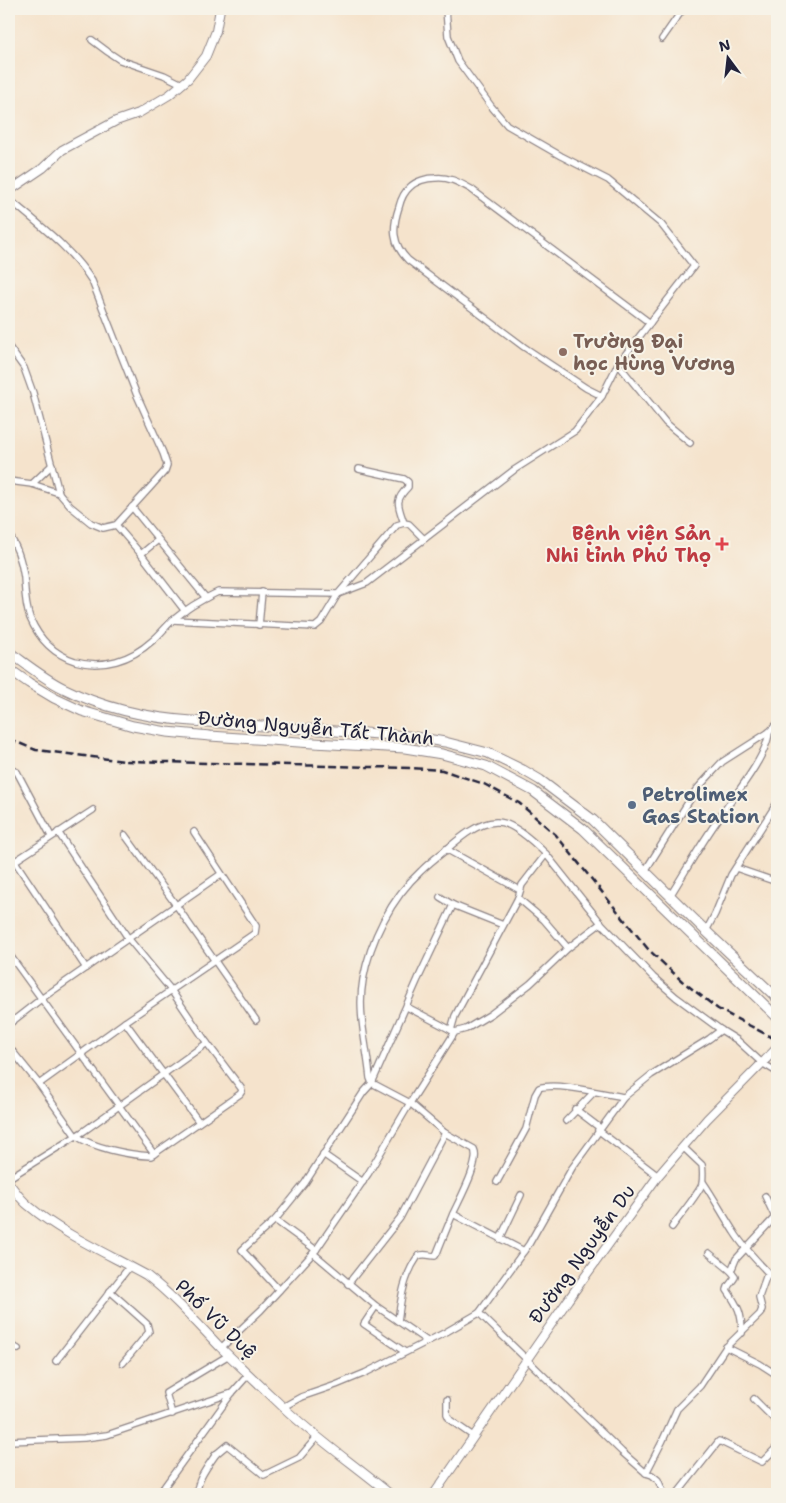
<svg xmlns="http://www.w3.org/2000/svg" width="786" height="1503" viewBox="0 0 786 1503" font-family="'Shantell Sans',sans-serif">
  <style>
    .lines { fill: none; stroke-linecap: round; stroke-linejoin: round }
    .minor-casing { stroke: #8c8284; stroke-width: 8 }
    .tertiary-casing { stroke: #8c8284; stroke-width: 10 }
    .primary-casing { stroke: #8c8284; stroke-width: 11 }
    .minor { stroke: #fff; stroke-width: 5.5 }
    .tertiary { stroke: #fff; stroke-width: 8 }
    .primary { stroke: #fff; stroke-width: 9 }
    .rail { stroke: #22223b; stroke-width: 2.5; stroke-dasharray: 8 4; stroke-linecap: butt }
    .education-dot { fill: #8d6e63; stroke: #f7f3e8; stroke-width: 2 }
    .health-dot { fill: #e0444e; stroke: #f7f3e8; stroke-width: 2 }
    .service-dot { fill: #5c6f8a; stroke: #f7f3e8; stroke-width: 2 }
    .labels { text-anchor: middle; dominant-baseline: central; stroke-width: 4; stroke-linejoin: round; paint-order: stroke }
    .education-label { font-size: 19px; font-weight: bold; fill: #785e54; stroke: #f7f3e8; text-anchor: start }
    .health-label { font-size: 19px; font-weight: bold; fill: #be3a42; stroke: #f7f3e8; text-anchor: end }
    .street-label { font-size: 19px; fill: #22223b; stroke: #f7f3e8 }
    .service-label { font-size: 19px; font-weight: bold; fill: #4e5e75; stroke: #f7f3e8; text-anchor: start }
  </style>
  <rect width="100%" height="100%" fill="#f7f3e8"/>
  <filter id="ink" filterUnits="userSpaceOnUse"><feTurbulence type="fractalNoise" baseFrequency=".02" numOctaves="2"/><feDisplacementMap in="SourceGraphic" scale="10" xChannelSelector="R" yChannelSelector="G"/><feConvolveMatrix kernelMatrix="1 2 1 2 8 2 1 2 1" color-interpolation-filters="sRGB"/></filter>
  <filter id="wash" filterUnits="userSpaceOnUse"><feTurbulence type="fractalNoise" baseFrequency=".0096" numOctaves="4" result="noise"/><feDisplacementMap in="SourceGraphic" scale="20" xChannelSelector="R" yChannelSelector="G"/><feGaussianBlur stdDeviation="1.12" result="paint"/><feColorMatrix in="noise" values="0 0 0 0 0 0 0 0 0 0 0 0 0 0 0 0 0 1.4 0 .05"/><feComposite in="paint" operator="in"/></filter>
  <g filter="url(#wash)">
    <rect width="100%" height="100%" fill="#f5e3cc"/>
  </g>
  <g filter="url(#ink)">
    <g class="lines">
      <defs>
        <g id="minor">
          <path d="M370 9 371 12"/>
          <path d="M662 39 683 9"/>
          <path d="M92 40 108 52 120 60 164 75 182 84"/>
          <path d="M9 199C38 224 71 248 92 281L136 393 163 453 167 465 165 471 116 525 103 528 91 523 70 506 59 493 33 393 24 368 9 347"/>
          <path d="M618 364 666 423 690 443"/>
          <path d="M602 396 586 388 524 347 408 260C392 244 392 228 399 207 401 199 404 192 410 187 416 181 427 178 435 178 448 176 460 183 471 189L650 323"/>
          <path d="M359 469 404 479 408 482V487C394 501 398 505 404 523"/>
          <path d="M9 481 32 484 59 493"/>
          <path d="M32 484 52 465"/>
          <path d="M132 507 206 598"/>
          <path d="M116 525 141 554 185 611"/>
          <path d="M9 535C17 546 22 564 24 577 25 591 25 605 30 618 39 639 53 654 75 661 103 669 131 660 152 641 160 635 166 626 173 620 187 608 203 599 218 592L338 594 367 583 514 470 575 431 602 396 618 364 694 266 661 224 608 180 561 156 507 125 491 106 458 61 448 36 446 9"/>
          <path d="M141 554 158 540"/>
          <path d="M173 620 315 627 321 622 338 594 397 525 404 523 409 524 424 539"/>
          <path d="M259 625 262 592"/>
          <path d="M9 772 12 770 17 772 51 836"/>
          <path d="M125 835 176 905 256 1020"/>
          <path d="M446 849 520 890"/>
          <path d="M14 860 86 968"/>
          <path d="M9 865 93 810"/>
          <path d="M736 868 777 882"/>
          <path d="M645 871 696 790 708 777 722 762 769 732 777 724"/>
          <path d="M670 896C685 872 699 847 715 824 730 801 767 758 769 732"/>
          <path d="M518 898 544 920 568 948"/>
          <path d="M453 905 503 925"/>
          <path d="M706 931 715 914 731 875 777 803"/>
          <path d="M9 954 154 1154"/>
          <path d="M407 1007 453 1031"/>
          <path d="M125 1022 199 1122"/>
          <path d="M9 1024 41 999 221 874"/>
          <path d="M451 1030 455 1016 518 898 522 885 546 854 601 923 653 977 676 997 721 1030 737 1040 762 1063 777 1072"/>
          <path d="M9 1047 39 1084 75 1135C93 1148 129 1155 151 1156L240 1094 242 1091 241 1088 207 1043 171 990 128 938 58 832"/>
          <path d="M39 1084 125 1022 255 933 256 926 194 832"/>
          <path d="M575 1109 600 1128"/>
          <path d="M566 1121 594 1092"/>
          <path d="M598 1130 658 1176"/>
          <path d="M445 1133 410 1103 372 1083 370 1078C367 1046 357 1013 363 980 370 941 391 898 421 871 429 863 438 856 447 849 461 837 477 823 496 822 512 821 535 843 546 854"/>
          <path d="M323 1154 363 1182"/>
          <path d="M9 1178 84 1131 207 1043"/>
          <path d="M497 1182 526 1129 535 1095 539 1088C556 1082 605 1094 624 1097"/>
          <path d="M703 1182C714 1198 723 1215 734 1232 745 1250 762 1266 777 1282"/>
          <path d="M453 1214 524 1251"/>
          <path d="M275 1220 316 1250"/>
          <path d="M672 1227C678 1218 700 1192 702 1184 703 1179 703 1169 702 1165L683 1147"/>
          <path d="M500 1239 521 1195"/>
          <path d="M313 1253 376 1306 427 1341"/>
          <path d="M709 1253 731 1271"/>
          <path d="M348 1284 400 1218 445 1133 474 1149C481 1162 458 1202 452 1216 447 1228 442 1240 437 1253L435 1256C429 1256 425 1253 418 1256 404 1276 401 1297 398 1321"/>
          <path d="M279 1290 242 1250 275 1220 305 1183 363 1093 372 1083 418 979 453 905 440 897"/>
          <path d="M110 1291 147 1324 149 1332 123 1363"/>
          <path d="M376 1306 364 1324 405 1352"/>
          <path d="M479 1313 622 1452 646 1473 652 1475 658 1480 664 1494"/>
          <path d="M742 1333C742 1313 738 1306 727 1290 728 1283 734 1282 735 1276L731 1271 736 1259 775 1217 765 1196"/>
          <path d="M9 1344 18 1349"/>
          <path d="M726 1347 760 1364 777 1375"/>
          <path d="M221 1348 261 1310 316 1250 368 1174 410 1103 455 1032 466 1029 491 1014 530 984 568 948 601 923"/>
          <path d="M56 1361 130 1266"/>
          <path d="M754 1399 777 1422"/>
          <path d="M447 1400V1414L450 1420 473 1436"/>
          <path d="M283 1407 301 1397 336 1385 365 1373 446 1332 479 1313 529 1244 572 1168 624 1097 651 1075 709 1039 721 1030"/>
          <path d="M172 1414 166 1393 229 1355"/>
          <path d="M9 1441 84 1438 107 1435 232 1393"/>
          <path d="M215 1455 227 1445 264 1475 299 1458 317 1437"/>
          <path d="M646 1473 662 1442 677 1409 700 1386 726 1347 760 1314 762 1309 759 1297 766 1277"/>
          <path d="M159 1494 232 1393 249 1374"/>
          <path d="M197 1494C197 1479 208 1466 216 1454"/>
          <path d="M677 1494 719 1441 762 1462 777 1447"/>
        </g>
        <g id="tertiary">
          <path d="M9 191 43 168 62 150 73 144 116 121 139 113 169 95 188 79 206 56 216 31 220 9"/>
          <path d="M9 1183C15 1191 21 1200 29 1206 62 1234 108 1254 146 1275 173 1296 196 1322 220 1347 241 1367 262 1387 283 1407 317 1439 355 1465 390 1494"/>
          <path d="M434 1494 568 1300 658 1176 707 1119 777 1048"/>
        </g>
        <g id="primary">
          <path d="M9 652C26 664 43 678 63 688 103 708 148 718 192 721L408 736 445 742 488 753 523 770 540 780 593 820 706 931 777 998"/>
          <path d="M9 669 29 683 54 698 82 711 133 726 167 732 210 736 313 743 405 748 442 754 486 766 533 791 583 829 777 1017"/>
        </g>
      </defs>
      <use href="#minor" class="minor-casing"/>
      <use href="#tertiary" class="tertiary-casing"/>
      <use href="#primary" class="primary-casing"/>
      <use href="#minor" class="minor"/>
      <use href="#tertiary" class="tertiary"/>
      <use href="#primary" class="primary"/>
      <path class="rail" d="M9 739 36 750 125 761 412 768 442 770 484 784 519 803 556 835 648 949 682 981 718 1009 777 1040"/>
    </g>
  </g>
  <circle class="education-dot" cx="563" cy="352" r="5"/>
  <path class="health-dot" d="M719.5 536.5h5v5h5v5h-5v5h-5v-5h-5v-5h5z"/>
  <circle class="service-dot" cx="632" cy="805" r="5"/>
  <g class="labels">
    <g class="education-label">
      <text x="573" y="341">Trường Đại<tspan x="573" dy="22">học Hùng Vương</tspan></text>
    </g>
    <g class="health-label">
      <text x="711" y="533">Bệnh viện Sản<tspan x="711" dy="22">Nhi tỉnh Phú Thọ</tspan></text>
    </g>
    <g class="street-label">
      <text transform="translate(316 728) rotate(5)">Đường Nguyễn Tất Thành</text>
      <text transform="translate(582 1254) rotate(-54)">Đường Nguyễn Du</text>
      <text transform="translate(216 1319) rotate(44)">Phố Vũ Duệ</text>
    </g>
    <g class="service-label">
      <text x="642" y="794">Petrolimex<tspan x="642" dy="22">Gas Station</tspan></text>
    </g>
  </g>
  <rect width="786" height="1503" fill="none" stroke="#f7f3e8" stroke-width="30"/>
  <g transform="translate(728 58) rotate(345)" stroke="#f7f3e8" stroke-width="4" paint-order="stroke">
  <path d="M0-4L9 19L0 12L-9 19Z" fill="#22223b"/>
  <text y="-8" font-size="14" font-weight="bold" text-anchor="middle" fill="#22223b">N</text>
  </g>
</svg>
